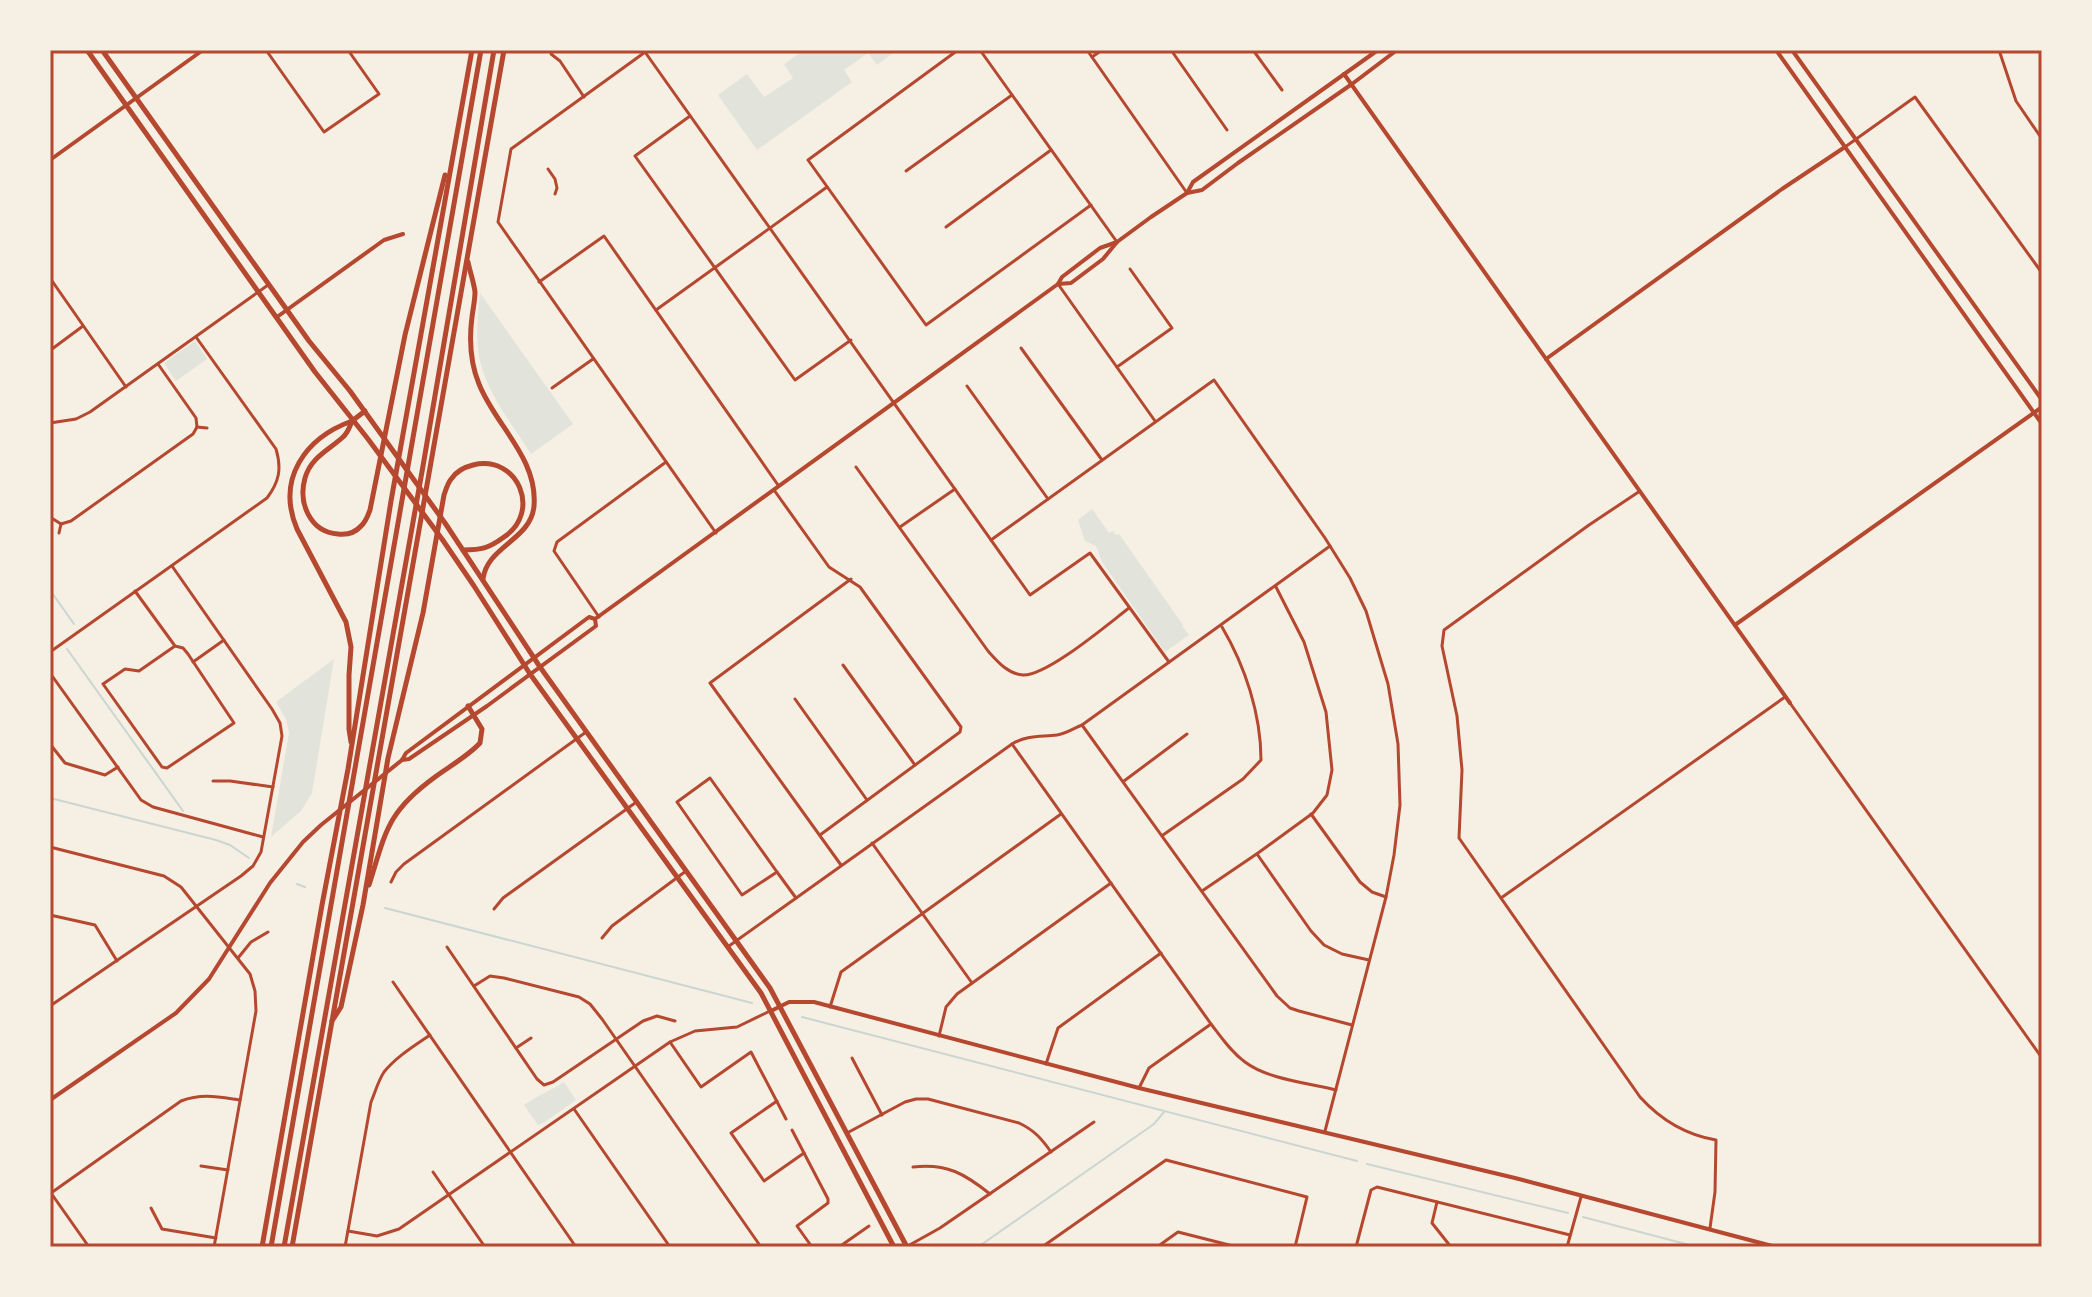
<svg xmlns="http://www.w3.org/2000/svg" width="2092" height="1297" viewBox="0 0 2092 1297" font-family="'Exo 2',sans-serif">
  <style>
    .green { fill: #e2e4dc }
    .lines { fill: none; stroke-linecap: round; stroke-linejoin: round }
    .stream { stroke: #c9d6d2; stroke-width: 2 }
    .minor { stroke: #b5482f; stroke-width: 3 }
    .tertiary { stroke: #b5482f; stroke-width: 4 }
    .secondary { stroke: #b5482f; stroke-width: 4 }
    .primary { stroke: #b5482f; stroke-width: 5 }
    .motorway { stroke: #b5482f; stroke-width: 5 }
    .neatline { fill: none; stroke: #b5482f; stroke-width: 3 }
  </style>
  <rect width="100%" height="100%" fill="#f6efe4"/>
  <g class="green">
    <path d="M804 50H897L877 65 868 53 844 70 852 82 757 150 718 95 747 74 764 97 793 78 784 64Z"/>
    <path d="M480 293 573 424 531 454C511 422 482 388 478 349 476 331 478 312 480 293Z"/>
    <path d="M195 341 207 359 176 381 164 363Z"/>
    <path d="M1092 509 1109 533 1113 531 1116 535 1119 534 1183 625 1182 626 1189 635 1165 652 1102 562 1096 546 1085 541 1078 520Z"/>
    <path d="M334 659 312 793 301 811 271 837 289 733 286 719 276 702Z"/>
    <path d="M564 1082 576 1100 545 1122 538 1125 524 1105C538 1095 550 1091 564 1082Z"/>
  </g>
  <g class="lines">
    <g class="stream">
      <path d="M50 590 74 624"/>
      <path d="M67 649 183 811"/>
      <path d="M50 798 216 840 230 845 249 858"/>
      <path d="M297 884 305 887"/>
      <path d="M385 908 752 1003"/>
      <path d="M802 1017 1357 1161"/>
      <path d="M1367 1164 1568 1213"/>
      <path d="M1583 1217 1697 1247"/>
      <path d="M978 1247 1154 1124 1164 1112"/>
    </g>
    <g class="minor">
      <path d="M266 50 324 132 379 94 348 50"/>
      <path d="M648 50 511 149 498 222 716 533"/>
      <path d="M958 50 808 160 926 325 1091 205"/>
      <path d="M980 50 1117 242"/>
      <path d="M1087 50 1187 193"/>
      <path d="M1171 50 1227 130"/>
      <path d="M1253 50 1282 90"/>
      <path d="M1999 50 2016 101 2042 139"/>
      <path d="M645 52 1030 595 1090 553 1169 662"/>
      <path d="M50 54 55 50"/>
      <path d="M551 54 560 61 584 97"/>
      <path d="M1092 57 1102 50"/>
      <path d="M690 116 635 156 795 380 851 340"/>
      <path d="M1845 147 1915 97 2042 273"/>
      <path d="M548 169 555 179 557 188 555 194"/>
      <path d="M906 171 1012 95"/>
      <path d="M946 227 1051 150"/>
      <path d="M50 278 126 387"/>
      <path d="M539 282 604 236 778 485"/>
      <path d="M1058 284 1155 421"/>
      <path d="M656 310 827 187"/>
      <path d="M1021 348 1102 460"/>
      <path d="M52 349 83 326"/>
      <path d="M158 364 196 418 197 427"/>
      <path d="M1117 367 1172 328 1130 269"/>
      <path d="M967 386 1048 499"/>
      <path d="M552 388 593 359"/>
      <path d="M50 423 76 419 90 412 268 285"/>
      <path d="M197 427 207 428"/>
      <path d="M856 467 988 651C998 662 1008 674 1023 675 1047 676 1108 624 1129 608"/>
      <path d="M774 490 829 567 860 587 961 727 960 732 820 835"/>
      <path d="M1640 491 1589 525 1444 630 1442 646 1457 716 1462 770 1459 838 1640 1097C1660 1119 1686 1135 1716 1140L1715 1192 1710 1228"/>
      <path d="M50 517 61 524"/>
      <path d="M61 524 71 521 193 434 197 427"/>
      <path d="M900 527 955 489"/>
      <path d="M59 533 61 524"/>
      <path d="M991 540 1214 380 1325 538 1350 578 1366 611 1388 684 1398 744 1400 805 1394 855 1386 897 1325 1131"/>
      <path d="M135 591 175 646 183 648 188 654 234 723 167 768 162 767 103 684 125 669 139 671 175 646"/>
      <path d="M599 617 554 551 557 542 666 462"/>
      <path d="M50 652 267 498C279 482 282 469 276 449L196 337"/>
      <path d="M193 662 224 640"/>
      <path d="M843 665 915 765"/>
      <path d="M50 673 141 800 153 807 263 837"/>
      <path d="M795 699 867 800"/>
      <path d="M1790 703 2042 1058"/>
      <path d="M1082 725 1277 996 1290 1008 1299 1011 1352 1025"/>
      <path d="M50 744 65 763 105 775 118 767"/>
      <path d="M1012 744 1211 1024C1221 1037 1231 1052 1245 1062 1267 1079 1308 1083 1336 1090"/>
      <path d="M710 778 777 872 742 895 677 802Z"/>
      <path d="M213 781H230L273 787"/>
      <path d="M1124 781 1187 734"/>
      <path d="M1311 814 1360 882 1372 892 1386 897"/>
      <path d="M1163 835 1243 779 1261 760C1261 714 1245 666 1222 627"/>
      <path d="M872 843 972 983"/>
      <path d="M50 847 164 876 181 887 250 974 255 991 256 1011 214 1247"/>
      <path d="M1257 854 1311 931 1324 945 1342 954 1369 960"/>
      <path d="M841 865 710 683 851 579"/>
      <path d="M777 872 796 898"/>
      <path d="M391 882 396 872 404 864 586 732"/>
      <path d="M1202 891 1258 853 1313 813 1327 795 1332 770 1326 712 1304 642 1276 587"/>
      <path d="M1501 898 1785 697"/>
      <path d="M494 909 503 898 635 803"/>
      <path d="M50 915 95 925 117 961"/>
      <path d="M602 938 612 926 686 871"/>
      <path d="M729 946 1012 744C1027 735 1040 737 1057 735 1066 734 1074 728 1082 725L1330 546"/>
      <path d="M447 947 537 1079 544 1085 553 1082 643 1021 657 1016 675 1021"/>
      <path d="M238 958 251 942 268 932"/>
      <path d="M393 982 576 1247"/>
      <path d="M474 986 490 976 504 978 579 997 590 1004 602 1019 761 1247"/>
      <path d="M50 1006 241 876 253 866 261 852 282 736 280 723 272 709 172 566"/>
      <path d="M830 1007 841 972 1061 814"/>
      <path d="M939 1036 946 1007 957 994 1111 883"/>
      <path d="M670 1042 701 1087 751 1052 786 1119"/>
      <path d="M516 1048 531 1038"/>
      <path d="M852 1058 882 1115"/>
      <path d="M1046 1064 1058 1028 1161 953"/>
      <path d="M1139 1088 1149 1068 1211 1024"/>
      <path d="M777 1101 731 1133 764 1181 804 1153"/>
      <path d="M574 1109 670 1247"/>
      <path d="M792 1130 828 1199V1203L797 1226 812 1247"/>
      <path d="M847 1133 905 1102 916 1099H928L1019 1123C1034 1130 1042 1139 1051 1152"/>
      <path d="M201 1166 228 1170"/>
      <path d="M913 1167C947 1163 965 1174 990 1194"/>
      <path d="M433 1172 485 1247"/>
      <path d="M1437 1202 1432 1223 1451 1247"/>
      <path d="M151 1208 162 1229 216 1238"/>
      <path d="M348 1231 377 1236 399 1229 670 1042 695 1031 737 1027 770 1011"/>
      <path d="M89 1247 51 1193 181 1101C202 1093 219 1097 240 1100"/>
      <path d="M345 1247 371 1102C375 1093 378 1081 384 1072 396 1057 414 1046 430 1035"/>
      <path d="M839 1247 869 1226"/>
      <path d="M906 1247 940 1228 1094 1122"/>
      <path d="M1042 1247 1166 1160 1307 1197 1295 1247"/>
      <path d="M1157 1247 1178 1232 1237 1247"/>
      <path d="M1356 1247 1371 1190 1377 1187 1570 1235"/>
      <path d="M1567 1247 1581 1197"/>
    </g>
    <g class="tertiary">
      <path d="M1344 74 1790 703"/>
      <path d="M50 160 203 50"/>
      <path d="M277 317 384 240 403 234"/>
      <path d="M1546 359 1782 189 1845 147"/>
      <path d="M1735 625 2042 407"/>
      <path d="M771 1011 789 1002H814L1139 1088 1515 1178 1776 1247"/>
    </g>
    <g class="secondary">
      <path d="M1776 50 2042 424"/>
      <path d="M1792 50 2042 400"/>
      <path d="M1187 193 1193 182 1378 50"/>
      <path d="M1058 284 1071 283 1103 259 1117 242 1151 217 1187 193 1202 190 1238 163 1352 84 1397 50"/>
      <path d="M595 619 1058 284 1062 277 1100 248 1117 242"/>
      <path d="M402 760 409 759 487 706 596 626 595 619"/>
      <path d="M50 1100 176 1013 209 979 270 883 303 842 321 825 402 760 406 753 589 617 595 619"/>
    </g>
    <g class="primary">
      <path d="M87 50 315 372 368 439 442 539 474 586 530 674 761 993 894 1247"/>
      <path d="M102 50 309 341 350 391 445 523 540 667 770 988 907 1247"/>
      <path d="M352 421 365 411"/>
    </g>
    <g class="motorway">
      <path d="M468 262C470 272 474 283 475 292 475 300 473 309 472 317 469 340 470 362 479 384 495 425 538 458 534 506 531 540 487 546 483 579"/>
      <path d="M352 421C350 426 348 433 343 437 329 450 311 457 305 478 298 503 310 532 338 534 347 535 355 533 361 526 366 522 368 515 370 510L405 335 445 175"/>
      <path d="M351 742 349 729V675L351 647 346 622 297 529C276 479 305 438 352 421"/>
      <path d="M369 885C386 831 387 812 435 777 450 766 468 756 480 743L482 729 468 706"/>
      <path d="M332 1021 341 1007 363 905 388 758 423 613 444 495C446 489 448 482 452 478 457 471 465 467 473 465 518 454 542 512 504 537 489 548 482 550 463 550"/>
      <path d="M262 1247 322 905 348 769 391 501 472 50"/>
      <path d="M271 1247 481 50"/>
      <path d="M284 1247 423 466 494 50"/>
      <path d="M292 1247C359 847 437 450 504 50"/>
    </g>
  </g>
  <rect width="2092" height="1297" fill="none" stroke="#f6efe4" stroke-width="104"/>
  <rect x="52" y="52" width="1988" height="1193" class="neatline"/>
</svg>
